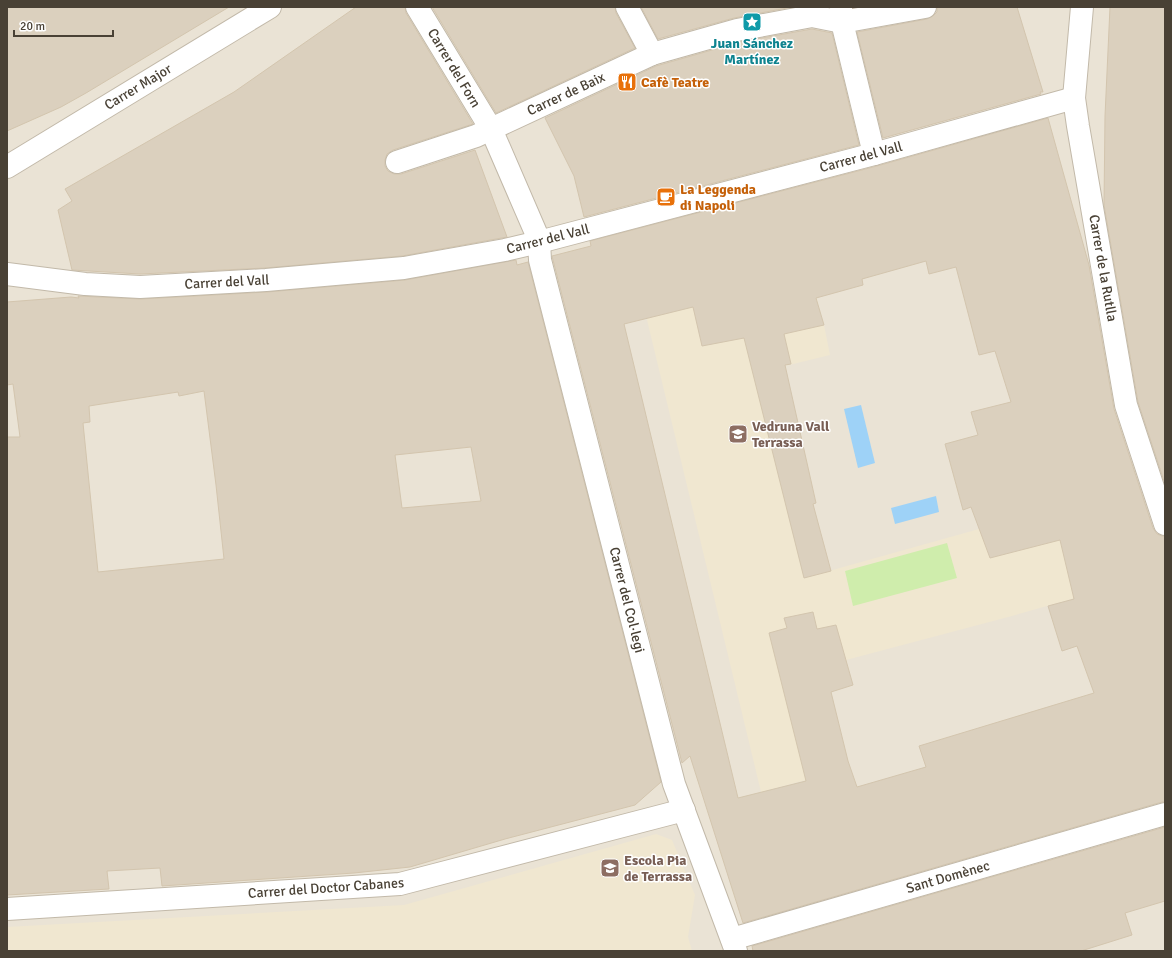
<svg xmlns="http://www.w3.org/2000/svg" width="1172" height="958" viewBox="0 0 1172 958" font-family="Signika,sans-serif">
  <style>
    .residential { fill: #eae3d5 }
    .education { fill: #f0e7d0 }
    .green { fill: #cfedac }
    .water { fill: #9ed2f7 }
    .building { fill: #dbd0be; stroke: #d3c5ae; fill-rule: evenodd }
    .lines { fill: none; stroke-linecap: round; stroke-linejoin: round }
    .pedestrian-casing { stroke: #c2b9a9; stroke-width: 24 }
    .minor-casing { stroke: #c2b9a9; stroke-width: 24 }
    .pedestrian { stroke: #fff; stroke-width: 22 }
    .minor { stroke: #fff; stroke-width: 22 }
    .labels { text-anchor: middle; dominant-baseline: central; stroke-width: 3; stroke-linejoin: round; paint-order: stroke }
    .culture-label { font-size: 14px; font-weight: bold; fill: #0d838f; stroke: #fff }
    .street-label { font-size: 14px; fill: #494135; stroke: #fff }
    .food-label { font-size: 14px; font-weight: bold; fill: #c56008; stroke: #fff; text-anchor: start }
    .education-label { font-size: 14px; font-weight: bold; fill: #785e54; stroke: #fff; text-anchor: start }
  </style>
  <rect width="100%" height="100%" fill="#f5f1e7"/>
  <rect class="residential" x="7" y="7" width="1158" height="944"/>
  <g class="education">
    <path d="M789 196 824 325 830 355 785 366 816 502 787 511 804 578 979 529 1139 509 1160 574 1012 616 846 660 853 685 831 692 850 768 761 792 627 237Z"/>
    <path d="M656 834 672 840 695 895 688 937 692 951H7V927L404 905Z"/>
  </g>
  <path class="green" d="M947 543 957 578 853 606 845 571Z"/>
  <g class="water">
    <path d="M861 405 875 463 858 468 844 409Z"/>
    <path d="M936 496 939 512 895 524 891 508Z"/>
  </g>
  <g class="building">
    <path d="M7 7H229L86 93 61 107 7 131Z"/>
    <path d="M356 7H405L406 13 473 124 393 150 387 154 385 160V166L388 171 394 174H401L475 150 507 237 402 256 265 268 140 274 72 270 58 210 72 201 65 189 234 92Z"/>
    <path d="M432 7H615L616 13 635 48 496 113Z"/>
    <path d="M641 7H792L734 18 658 39Z"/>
    <path d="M937 7H1017L1043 92H1040L1041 94 883 138 857 32 927 19 933 16 937 12Z"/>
    <path d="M1110 7H1165V484L1138 402 1104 205 1105 116Z"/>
    <path d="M812 29 832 33 859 145 584 217 574 176 545 118 656 66 740 42Z"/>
    <path d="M1048 118 1089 265 1114 409 1153 528 1157 534 1162 536H1165V802H1162L743 923 690 756 682 763 552 256 591 246 590 241 877 166ZM926 261 929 274 956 267 979 355 995 351 1011 402 971 412 978 435 945 444 963 510 971 507 990 558 1060 540 1074 599 1048 606 1062 651 1077 646 1094 693 919 746 926 767 857 787 848 761 831 692 853 685 836 625 817 629 813 612 784 618 787 628 769 633 806 781 738 798 624 324 693 307 702 346 744 338 804 578 831 571 813 504 816 503 785 365 791 364 784 334 824 325 816 298 863 285 862 279Z"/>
    <path d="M516 260 517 265 528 262 661 782 635 805 505 839 410 867 354 873 162 886 160 868 107 871 109 889 7 895V437H20L13 384 7 385V302L71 297 79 298 78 296 141 299 267 292 405 280ZM204 391 216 485 224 559 98 572 83 423 90 422 89 406 178 392 179 396ZM471 447 481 501 402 508 395 455Z"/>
    <path d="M1165 827V901L1125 913 1132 935 1081 951H753L752 946Z"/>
  </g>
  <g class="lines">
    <defs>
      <g id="pedestrian">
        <path d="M627 7 652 54"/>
        <path d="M841 9 842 22 874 154"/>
        <path d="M397 162 476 136 652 54 737 30 812 16 842 22 925 7"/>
      </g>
      <g id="minor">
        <path d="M417 7 491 129 536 233 539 242 540 260 674 784 736 951"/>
        <path d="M1082 7 1074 98 1078 126 1126 405 1165 524"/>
        <path d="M7 167 270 7"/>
        <path d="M7 274 85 284 140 287 266 280 404 268 505 250 539 242 874 154 1074 98"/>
        <path d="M7 909 400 884 684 810"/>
        <path d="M732 939 1165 814"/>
      </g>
    </defs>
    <use href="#pedestrian" class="pedestrian-casing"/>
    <use href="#minor" class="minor-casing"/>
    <use href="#pedestrian" class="pedestrian"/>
    <use href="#minor" class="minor"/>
  </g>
  <defs>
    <symbol id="sight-square" viewBox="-11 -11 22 22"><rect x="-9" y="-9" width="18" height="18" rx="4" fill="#0f9aa8" stroke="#fff"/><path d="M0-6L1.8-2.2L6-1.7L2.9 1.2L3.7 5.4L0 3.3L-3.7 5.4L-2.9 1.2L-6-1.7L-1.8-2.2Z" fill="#fff"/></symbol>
    <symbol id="restaurant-square" viewBox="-11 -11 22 22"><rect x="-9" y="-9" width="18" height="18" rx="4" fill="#e8710a" stroke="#fff"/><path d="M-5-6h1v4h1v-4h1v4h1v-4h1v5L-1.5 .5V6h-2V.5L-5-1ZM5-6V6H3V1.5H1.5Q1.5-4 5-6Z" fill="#fff"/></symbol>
    <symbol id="cafe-square" viewBox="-11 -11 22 22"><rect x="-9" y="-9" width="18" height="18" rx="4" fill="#e8710a" stroke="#fff"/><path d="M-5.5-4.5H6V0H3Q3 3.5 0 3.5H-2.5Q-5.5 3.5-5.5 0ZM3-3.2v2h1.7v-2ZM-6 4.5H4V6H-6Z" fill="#fff"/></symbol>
    <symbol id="school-square" viewBox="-11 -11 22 22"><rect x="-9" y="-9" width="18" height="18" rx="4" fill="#8d6e63" stroke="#fff"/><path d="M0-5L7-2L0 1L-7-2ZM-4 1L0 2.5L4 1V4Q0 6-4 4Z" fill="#fff"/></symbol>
  </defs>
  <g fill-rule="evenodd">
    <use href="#sight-square" x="741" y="11" width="22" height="22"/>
    <use href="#restaurant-square" x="616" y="71" width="22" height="22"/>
    <use href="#cafe-square" x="655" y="186" width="22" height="22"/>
    <use href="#school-square" x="727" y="423" width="22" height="22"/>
    <use href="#school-square" x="599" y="857" width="22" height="22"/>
  </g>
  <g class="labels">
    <g class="culture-label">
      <text x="752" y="43">Juan Sánchez<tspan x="752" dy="16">Martínez</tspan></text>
    </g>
    <g class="street-label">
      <text transform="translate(454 68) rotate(59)">Carrer del Forn</text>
      <text transform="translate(138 87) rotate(-31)">Carrer Major</text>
      <text transform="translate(566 94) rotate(-25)">Carrer de Baix</text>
      <text transform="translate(861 157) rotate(-15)">Carrer del Vall</text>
      <text transform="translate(548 239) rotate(-14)">Carrer del Vall</text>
      <text transform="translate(1103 268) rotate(80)">Carrer de la Rutlla</text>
      <text transform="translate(227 282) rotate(-3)">Carrer del Vall</text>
      <text transform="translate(627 600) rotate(76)">Carrer del Col·legi</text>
      <text transform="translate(948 877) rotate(-16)">Sant Domènec</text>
      <text transform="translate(326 888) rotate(-4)">Carrer del Doctor Cabanes</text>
    </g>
    <g class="food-label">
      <text x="641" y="82">Cafè Teatre</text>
      <text x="680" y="189">La Leggenda<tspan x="680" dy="16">di Napoli</tspan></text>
    </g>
    <g class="education-label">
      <text x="752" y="426">Vedruna Vall<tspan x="752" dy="16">Terrassa</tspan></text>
      <text x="624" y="860">Escola Pia<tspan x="624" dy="16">de Terrassa</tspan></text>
    </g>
  </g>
  <rect width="1172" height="958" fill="none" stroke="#494135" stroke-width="16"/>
  <path d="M14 30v6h99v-6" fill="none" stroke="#494135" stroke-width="2"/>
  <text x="20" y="30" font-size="12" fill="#494135" stroke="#ffffff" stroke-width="3" paint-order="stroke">20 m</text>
</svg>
